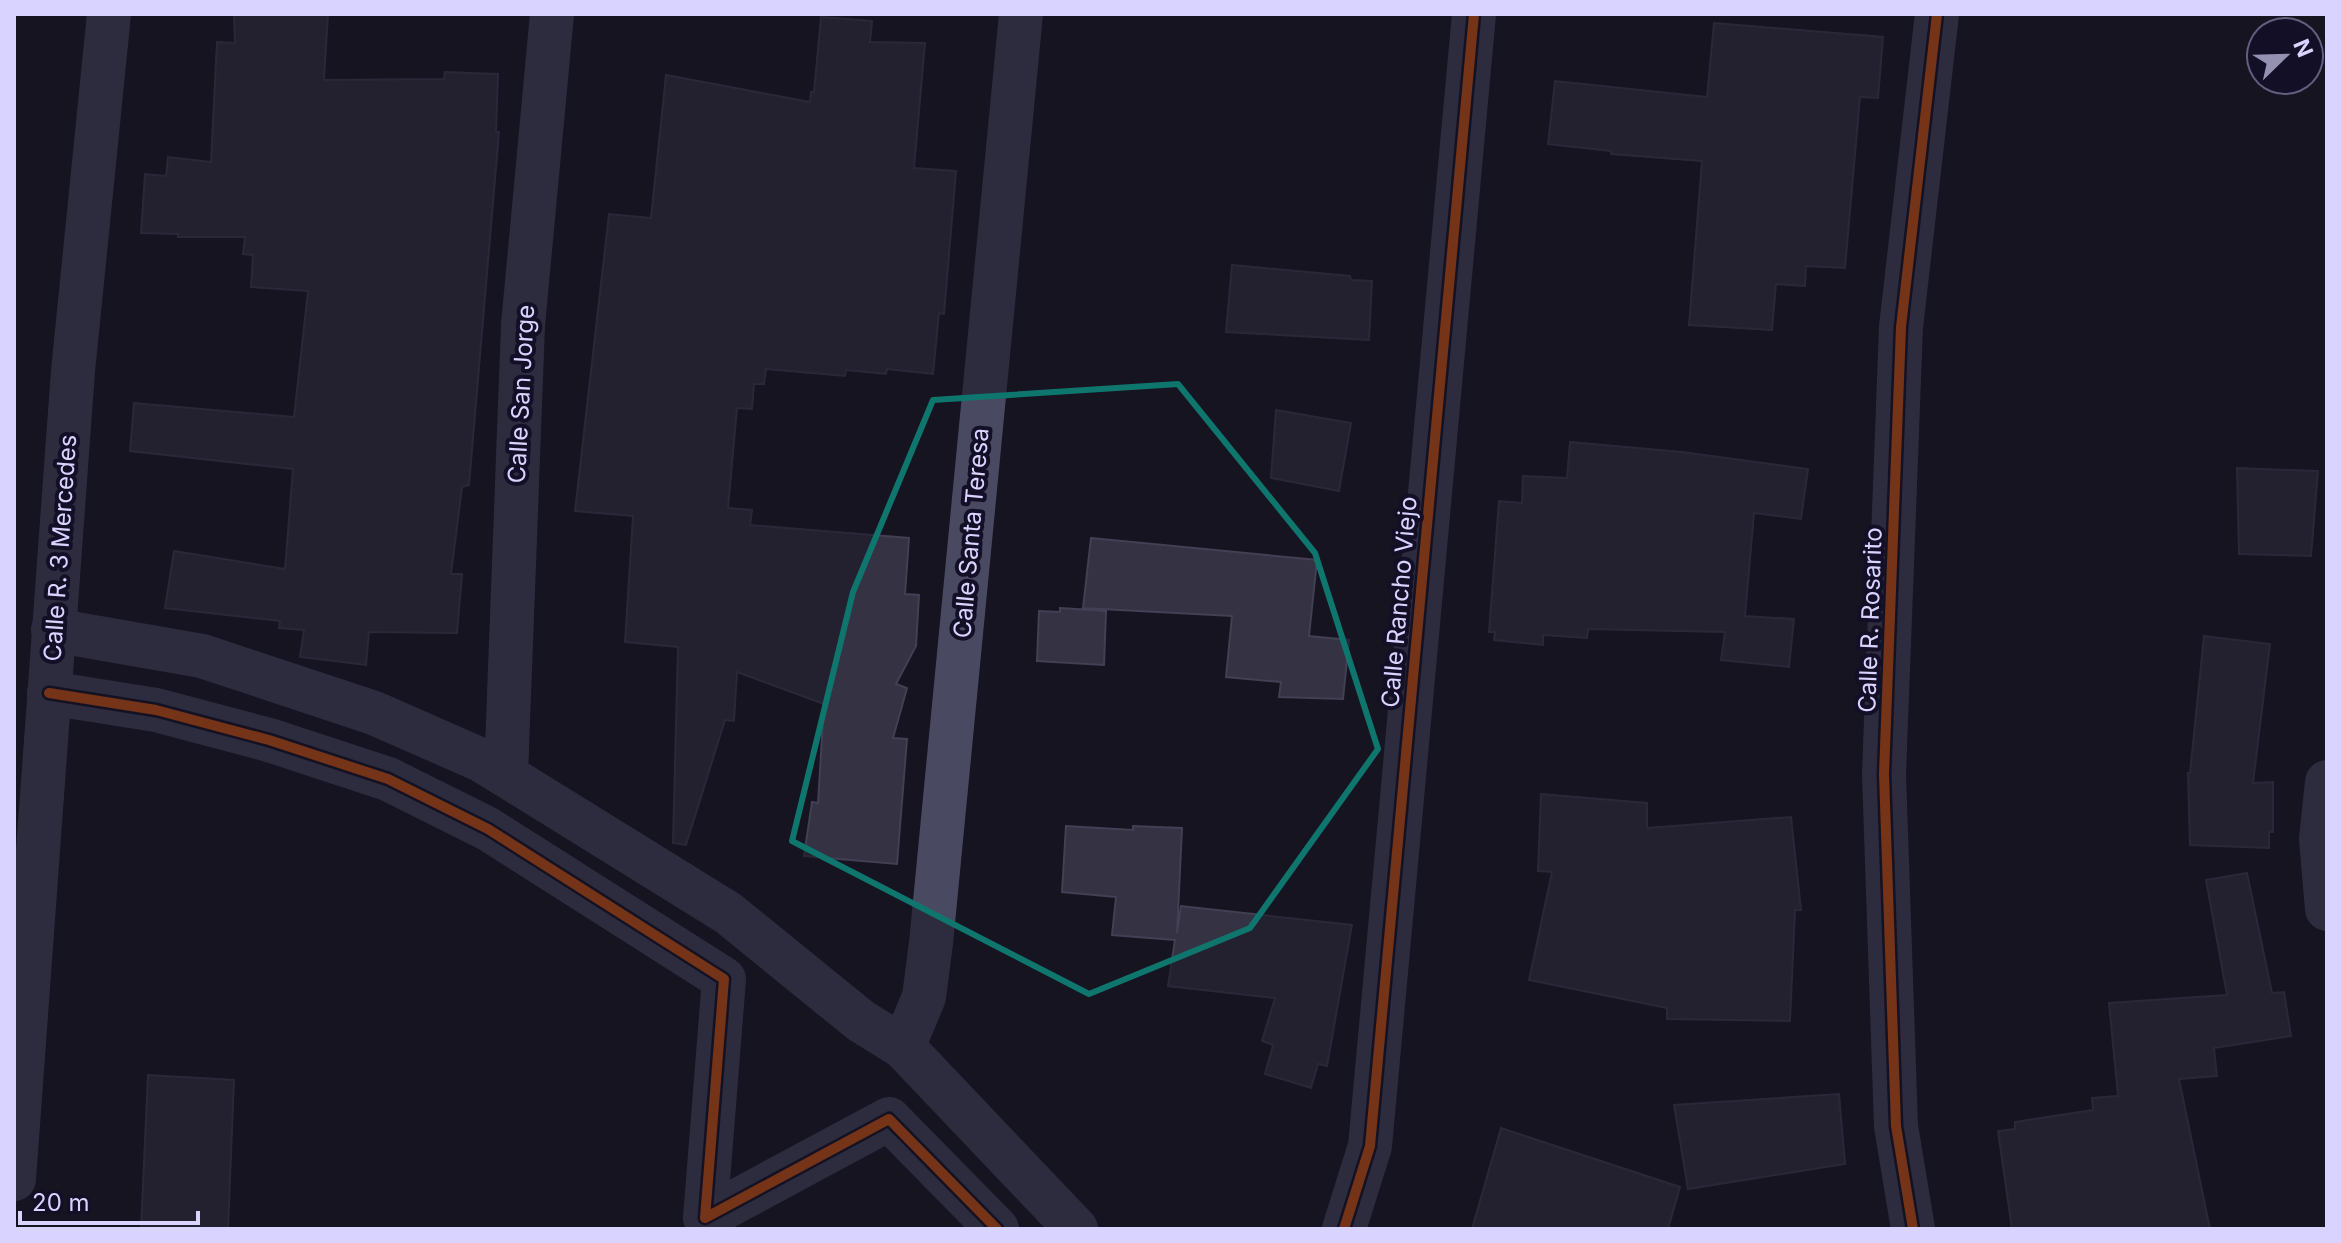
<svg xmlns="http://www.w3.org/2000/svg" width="2341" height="1243" viewBox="0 0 2341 1243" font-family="Inter,sans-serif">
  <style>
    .building { fill: #343243; stroke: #433f54; stroke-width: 2 }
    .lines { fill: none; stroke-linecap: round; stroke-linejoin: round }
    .minor { stroke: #4a4962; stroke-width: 44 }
    .cycleway-casing { stroke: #130f26; stroke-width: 15 }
    .cycleway { stroke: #e8590c; stroke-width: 10 }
    .marked { fill: none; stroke: #0f766e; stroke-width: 6; stroke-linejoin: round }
    .labels { text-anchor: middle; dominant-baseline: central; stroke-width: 8; stroke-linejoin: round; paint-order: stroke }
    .street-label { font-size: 24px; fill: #d9d4ff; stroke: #130f26 }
  </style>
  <rect width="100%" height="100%" fill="#161421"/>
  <g class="building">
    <path d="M234 14H328L324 80 444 79 445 72 498 74 496 132H499L469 485 462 487 451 574H462L457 633 369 632 366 665 300 657 304 630 279 628 280 621 165 608 174 551 285 569 293 469 130 451 134 403 294 417 308 291 251 287 253 255 243 254 245 237H178V234L141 233 145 174 166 176 168 157 211 162 217 42 235 43Z"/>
    <path d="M821 17 872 21 870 42 925 43 914 168 956 171 944 314 939 313 933 374 887 369 886 374 846 370 845 376 766 369 764 384H754L752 409 737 408 728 508 752 510 750 525 909 538 905 594 919 595 916 646 896 684 907 688 893 738 907 739 897 864 804 856 812 802 818 803 824 704 737 672 734 721 725 720 686 845 673 843 678 647 625 642 633 516 575 511 609 214 651 218 666 75 810 102 811 92H814Z"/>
    <path d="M1714 23 1883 37 1878 98 1860 97 1845 268 1806 266 1805 286 1776 284 1772 330 1689 325 1702 161 1611 154V151L1548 144 1555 81 1707 97Z"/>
    <path d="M1232 265 1350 276 1351 280 1372 281 1369 340 1226 332Z"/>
    <path d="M1276 410 1351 423 1339 491 1271 478Z"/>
    <path d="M1570 442 1682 452 1808 469 1801 519 1754 513 1745 616 1794 619 1789 667 1721 660 1725 632 1588 629 1587 638 1543 635V645L1494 640 1495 632H1489L1499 501 1522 503 1523 476 1567 478Z"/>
    <path d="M2237 468 2318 471 2311 556 2239 554Z"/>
    <path d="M1091 538 1317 560 1309 636 1349 640 1343 699 1279 697 1281 682 1226 677 1232 616 1083 608Z"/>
    <path d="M1060 608 1106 611 1104 665 1037 661 1039 611 1060 612Z"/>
    <path d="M2204 636 2270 644 2253 783 2273 782V832H2269V848L2190 845 2188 773H2190Z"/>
    <path d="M1541 794 1647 803V828L1791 817 1801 910H1795L1790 1021 1667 1019V1008L1529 980 1552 872 1538 871Z"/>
    <path d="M1066 826 1133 830V826L1182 828 1177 933 1181 906 1352 925 1327 1066 1318 1064 1311 1088 1265 1074 1273 1045 1262 1041 1275 998 1168 986 1175 940 1112 935 1116 897 1062 892Z"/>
    <path d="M2247 873 2272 993 2284 992 2291 1036 2214 1048 2217 1076 2179 1079 2210 1229H2012L1998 1131 2015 1129V1122L2093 1110 2092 1098 2118 1096 2109 1003 2227 995 2206 880Z"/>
    <path d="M148 1075 234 1080 228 1229H141Z"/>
    <path d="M1839 1094 1845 1164 1688 1189 1674 1105Z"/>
    <path d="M1501 1128 1680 1187 1668 1229H1472Z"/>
  </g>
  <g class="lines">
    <g class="minor">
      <path d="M53 630 202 656 374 713 481 760 728 913 861 1021 903 1047 1076 1229"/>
      <path d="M49 693 156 710 269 740 388 779 488 829 724 979 705 1218 889 1119 997 1229"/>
      <path d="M506 775 523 325 552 14"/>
      <path d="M2327 782 2321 839 2327 909"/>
      <path d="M903 1047 924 997 931 943 1021 14"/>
      <path d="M14 1179 73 371 109 14"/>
      <path d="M1344 1229 1370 1146 1474 14"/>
      <path d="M1913 1229 1896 1126 1884 774 1901 327 1937 14"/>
    </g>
    <defs>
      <g id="cycleway">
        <path d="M49 693 156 710 269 740 388 779 488 829 724 979 705 1218 889 1119 997 1229"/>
        <path d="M1344 1229 1370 1146 1474 14"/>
        <path d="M1913 1229 1896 1126 1884 774 1901 327 1937 14"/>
      </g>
    </defs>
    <use href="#cycleway" class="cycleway-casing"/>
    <use href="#cycleway" class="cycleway"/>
  </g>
  <path d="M0 0H2341V1243H0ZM1178 384 1315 553 1378 749 1250 928 1089 994 792 841 853 592 933 400Z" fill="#161421" fill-opacity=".55" fill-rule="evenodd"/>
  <path class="marked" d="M1178 384 1315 553 1378 749 1250 928 1089 994 792 841 853 592 933 400Z"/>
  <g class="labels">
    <g class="street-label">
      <text transform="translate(521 394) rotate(-87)">Calle San Jorge</text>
      <text transform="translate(971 533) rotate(-85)">Calle Santa Teresa</text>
      <text transform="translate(60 548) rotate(-86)">Calle R. 3 Mercedes</text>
      <text transform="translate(1399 602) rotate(-85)">Calle Rancho Viejo</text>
      <text transform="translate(1870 620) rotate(-88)">Calle R. Rosarito</text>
    </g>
  </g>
  <rect width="2341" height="1243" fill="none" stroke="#d9d4ff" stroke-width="32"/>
  <g transform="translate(2285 56) rotate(67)"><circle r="38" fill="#130f26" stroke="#625e7d" stroke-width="2"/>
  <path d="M0-6L14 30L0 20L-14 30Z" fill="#9591b1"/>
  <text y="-12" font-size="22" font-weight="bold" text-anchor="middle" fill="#d9d4ff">N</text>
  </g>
  <path d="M20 1211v12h178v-12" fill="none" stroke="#d9d4ff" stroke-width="4"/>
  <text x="32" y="1211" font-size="24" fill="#d9d4ff" stroke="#130f26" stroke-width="6" paint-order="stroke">20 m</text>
</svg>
